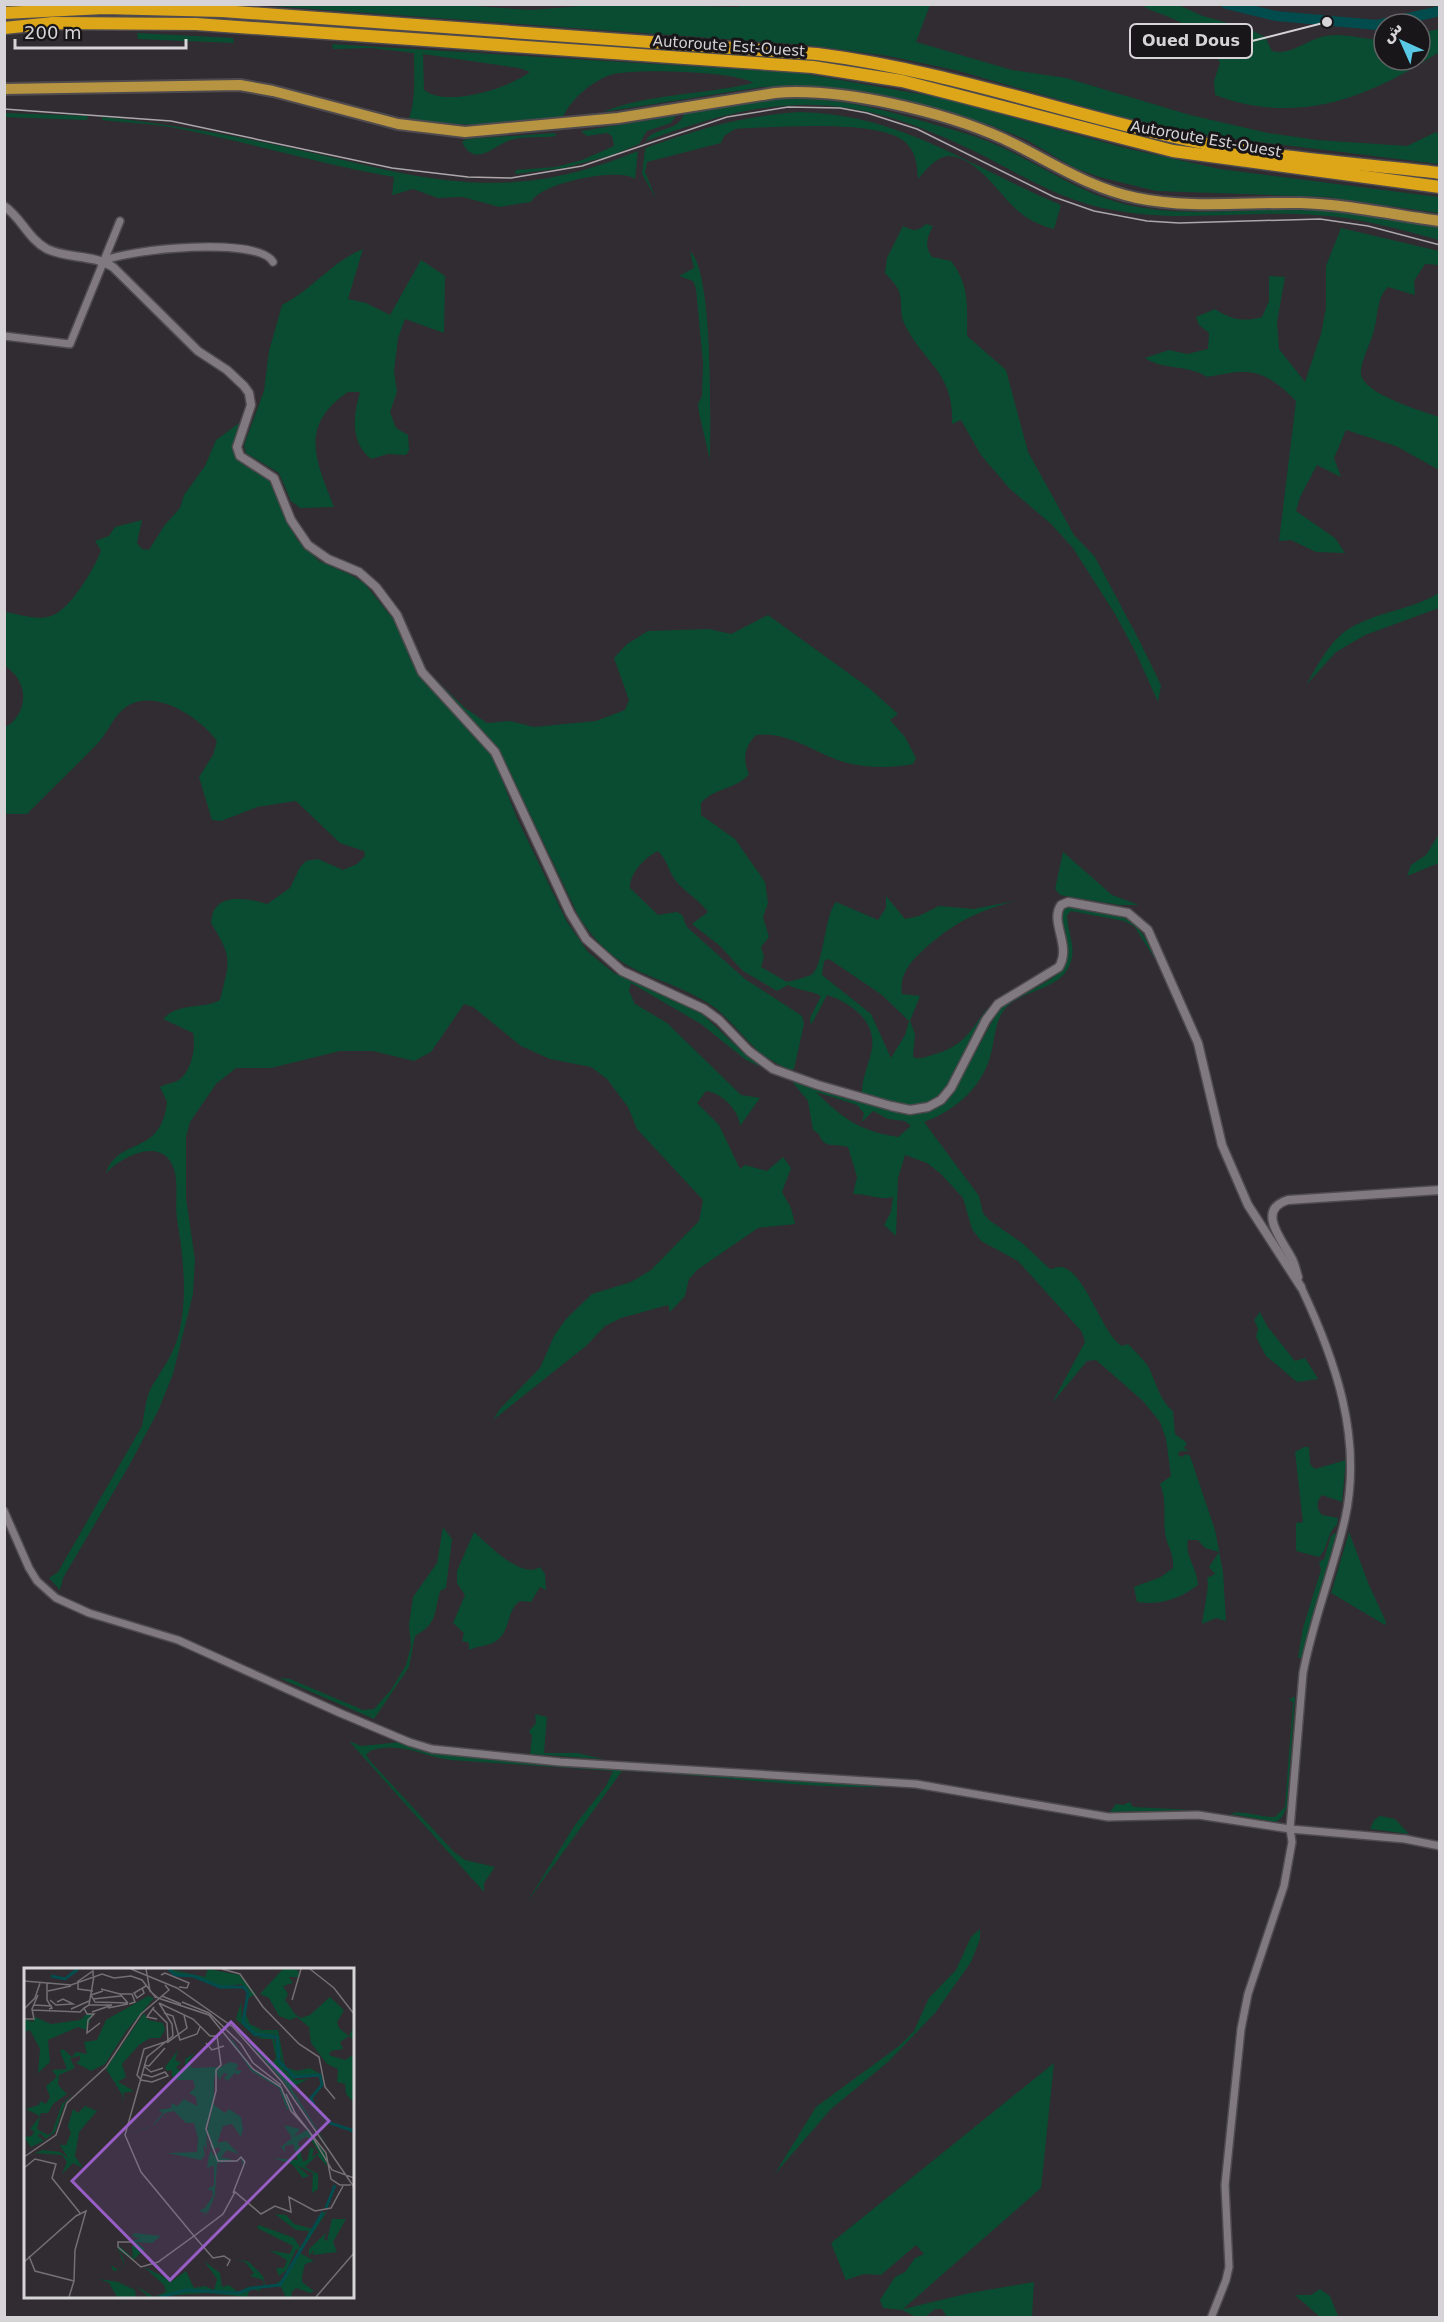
<svg xmlns="http://www.w3.org/2000/svg" width="1444" height="2322" viewBox="0 0 1444 2322" font-family="'DejaVu Sans','Noto Naskh Arabic',sans-serif">
  <style>
    .green { fill: #0a4c32; fill-rule: evenodd }
    .lines { fill: none; stroke-linecap: round; stroke-linejoin: round }
    .river { stroke: #034c4e; stroke-width: 10 }
    .minor-casing { stroke: #4e4a4e; stroke-width: 10 }
    .tertiary-casing { stroke: #4e4a4e; stroke-width: 11 }
    .primary-casing { stroke: #4e4a4e; stroke-width: 14 }
    .motorway-casing { stroke: #4e4a4e; stroke-width: 15 }
    .minor { stroke: #807a80; stroke-width: 7 }
    .tertiary { stroke: #807a80; stroke-width: 8 }
    .primary { stroke: #b79442; stroke-width: 10 }
    .motorway { stroke: #dca618; stroke-width: 12 }
    .rail { stroke: #aba7ab; stroke-width: 1.5 }
    .labels { text-anchor: middle; dominant-baseline: central; stroke-width: 6; stroke-linejoin: round; paint-order: stroke }
    .street-label { font-size: 15px; fill: #d7d4d7; stroke: #181618 }
    .inset-river { fill: none; stroke: #034c4e; stroke-width: 3 }
    .inset-road { fill: none; stroke: #736f73; stroke-width: 1.5 }
    .view { fill: #975ec6; fill-opacity: 0.15; stroke: #975ec6; stroke-width: 3 }
    .inset-edge { fill: none; stroke: #d7d4d7; stroke-width: 3 }
    .leader { fill: none; stroke: #d7d4d7; stroke-width: 2 }
    .callout-dot { fill: #d7d4d7; stroke: #181618; stroke-width: 2 }
    .callout { fill: #181618; stroke: #d7d4d7; stroke-width: 2 }
    .callout-label { font-size: 16px; text-anchor: middle; font-weight: bold; fill: #d7d4d7 }
  </style>
  <rect width="100%" height="100%" fill="#312c31"/>
  <g class="green">
    <path d="M443 4 532 10 606 4 739 7V4L930 5 916 42 1012 70 1066 78 1190 115 1268 133 1317 140 1407 146 1436 132 1439 135V164L1210 136 1124 118 955 70 888 56 808 45 257 5Z"/>
    <path d="M1142 5H1178L1203 16 1249 29 1265 37 1272 51C1292 56 1307 39 1326 36 1345 32 1365 41 1384 39V60H1420V33L1439 29V52C1369 98 1297 126 1215 95L1214 81 1220 63C1209 37 1189 25 1164 15 1156 12 1148 10 1142 5Z"/>
    <path d="M137 33 233 38 234 43 138 39Z"/>
    <path d="M332 44 800 73 937 97 1129 149 1220 169 1439 197V213L1327 197 1156 191 1099 177 1075 168 1025 139 990 125 893 98 819 86 762 87 603 112C650 93 703 95 753 83 736 71 631 68 610 75 591 82 571 99 563 117 513 124 458 129 409 118 416 100 414 73 414 53L371 48 333 49ZM423 54 519 68 530 72C509 88 447 108 424 90Z"/>
    <path d="M776 99C832 96 883 109 936 125 958 131 980 137 1001 147 1045 167 1084 196 1133 206 1187 217 1241 209 1296 209 1344 209 1392 221 1439 228V240C1398 229 1358 217 1316 215 1247 210 1181 223 1113 210 1064 202 1023 176 980 154 851 90 780 91 646 141 653 126 678 133 684 114Z"/>
    <path d="M799 112C902 114 970 167 1061 205L1054 229C1039 225 1028 220 1017 210 999 194 975 155 948 156 936 157 925 171 918 179 917 164 916 151 904 141 878 119 770 127 735 129L724 136 721 143 647 162 645 172 656 199 642 174 645 149 648 147C702 128 741 116 799 112Z"/>
    <path d="M5 113 88 116 87 120 5 117Z"/>
    <path d="M676 116 671 123 647 131 639 144 612 155 564 168 515 174 516 170 556 167 582 160 614 146 612 136 607 133 587 136 581 131Z"/>
    <path d="M102 117C175 124 246 138 317 154 382 169 448 187 515 182 558 179 599 167 638 151L635 179C618 167 540 183 531 202L499 207 463 197 438 198 413 189 392 195 394 177C318 164 246 141 170 127 148 123 125 123 102 120Z"/>
    <path d="M554 133 557 136C543 138 528 136 514 139 498 141 476 171 462 142L466 139Z"/>
    <path d="M926 224 933 226C927 238 924 245 932 257L951 261C970 285 967 307 967 336L1006 370 1028 452 1074 535 1095 557 1139 640 1161 685 1158 702 1136 653 1115 614 1073 548 1051 524 1010 489 981 455 961 420 952 424C955 372 922 362 904 323 900 315 902 304 900 295 899 287 890 279 885 273L887 258 903 226C912 231 918 232 926 224Z"/>
    <path d="M1341 228 1439 251V265L1425 264 1414 281 1415 295 1388 287C1377 297 1378 316 1374 330 1371 343 1360 362 1361 374 1363 394 1422 411 1439 417V470L1396 446 1346 430 1334 458 1341 477 1317 465 1300 497 1296 511 1335 538 1345 553 1316 552 1291 540 1279 541 1296 401C1263 368 1251 368 1207 377 1188 364 1165 371 1145 358L1169 350 1187 354 1208 349 1209 333 1199 325 1196 317 1215 309C1231 320 1244 322 1262 317L1269 301V276L1285 277 1277 322 1279 349 1305 382 1321 334 1326 308V266Z"/>
    <path d="M363 249 348 299 366 303 390 315 421 260 445 276 444 333 405 319 398 338 394 371 397 392 390 412 396 428 408 435 409 450 406 455 388 454 371 459C350 441 353 417 360 392H348C298 426 316 461 334 507L300 508 291 501 279 473 246 453 244 445 264 391 269 351 282 305C312 290 331 262 363 249Z"/>
    <path d="M690 251C714 273 710 422 710 460L699 413 698 404 702 396 703 363 696 289 693 281 679 276 694 268Z"/>
    <path d="M242 421 233 442 234 455 242 464 269 480 297 540 319 561 353 576 365 584 393 619 402 633 409 657 423 681 492 755 517 818 567 922 588 952 614 973 701 1013 746 1055 774 1073 746 1060 701 1024 631 983 629 991 635 1004 667 1023 741 1095 760 1098 740 1126C739 1110 722 1093 706 1091L697 1103 719 1125 740 1169 745 1165 767 1171 783 1157 791 1168 782 1192 791 1208 795 1224 758 1228 697 1270 689 1279 685 1296 670 1312 668 1305 621 1318 605 1326 586 1346 493 1420 500 1409 540 1368 554 1336 566 1319 592 1294 631 1282 651 1270 699 1221 703 1200 637 1129 628 1107 607 1079 591 1067 550 1059 521 1046 473 1007 464 1004 431 1052 414 1061 373 1051H340L271 1068H236L216 1084 190 1122 186 1137V1198L195 1260 193 1294 173 1374 158 1411 130 1464 63 1578 60 1590 49 1578 58 1572 142 1426C145 1412 145 1399 152 1386 163 1368 174 1354 179 1333 188 1296 183 1255 177 1219 175 1204 178 1187 175 1173 166 1135 125 1154 106 1173 119 1136 161 1157 167 1102L160 1087C165 1084 174 1083 179 1080 192 1071 196 1047 193 1033L163 1019C179 1002 201 1010 220 1000 229 961 234 960 211 923 212 919 212 912 215 909 224 893 254 900 267 904L290 888 300 867 306 861 318 859 343 870 357 864 365 856 364 851 340 843 296 801 257 807 221 821 212 820 199 777 213 755 217 741C200 718 155 687 126 707 113 716 109 731 98 743 75 767 50 790 27 814H5V727C20 720 28 699 20 683 17 675 10 670 5 665V612C18 614 38 621 51 616 69 611 96 567 101 550L95 541 109 536 115 527 142 520 137 543 142 549 149 550 164 526 180 508 184 495 205 466 216 440Z"/>
    <path d="M1439 593V608L1365 635 1336 652 1306 685C1318 665 1331 638 1352 627 1380 611 1411 610 1439 593Z"/>
    <path d="M768 615 869 688 898 714 890 720 905 737 916 758 913 764C889 769 858 768 835 759 810 749 784 731 756 735 745 746 742 759 749 774 736 790 715 787 701 803V815L735 839 765 882 768 903 763 917 769 937 761 947 764 957 761 967 787 982C794 980 804 978 811 975 824 967 824 916 836 902L878 920 886 908V896L905 919 919 916 939 906 974 909 1019 900C976 911 951 924 919 954 908 965 899 977 902 994L920 996 910 1021 915 1034 913 1057C920 1060 925 1057 932 1055 965 1046 969 1032 989 1006 976 1031 950 1100 922 1105 903 1109 880 1099 862 1094 861 1082 868 1066 871 1053 879 1023 852 1003 827 995L811 1025 810 1018 821 996C809 990 800 991 788 985L777 991 743 971 720 946 692 924 708 912C698 898 680 890 672 875 666 863 667 861 658 851 645 857 629 874 630 888L658 915 677 912 682 915 687 927 745 979 802 1016 804 1024 794 1069 790 1070C778 1064 765 1058 755 1048 739 1033 727 1015 708 1003 653 970 620 979 579 917L499 749 425 669 465 708 487 723 510 721 534 727 596 721 625 710 629 700 614 658 627 644 648 631 709 629 731 634ZM829 959 882 995 909 1021 905 1035 891 1058 871 1014 822 975 824 961Z"/>
    <path d="M1439 834V863L1407 876 1411 865 1426 855Z"/>
    <path d="M1063 852 1112 895 1139 905H1119L1060 895 1055 889Z"/>
    <path d="M1068 906C1131 917 1134 911 1162 970L1134 926 1124 921 1071 911 1067 915C1067 931 1077 948 1070 964 1060 991 1021 989 1004 1010 996 1020 995 1036 992 1049 985 1085 957 1110 924 1122L979 1196 983 1213 989 1220 1022 1243 1050 1269C1053 1269 1056 1267 1059 1267 1084 1266 1101 1334 1122 1346L1128 1344C1135 1352 1146 1361 1150 1370 1156 1384 1161 1402 1173 1411L1175 1434 1187 1443 1184 1448 1189 1451H1180L1178 1455 1182 1457 1186 1454 1190 1456 1215 1530 1223 1572 1226 1621 1216 1618 1202 1624C1203 1612 1210 1586 1207 1578L1215 1574 1209 1567 1219 1552 1205 1548 1198 1540H1188C1184 1555 1197 1567 1198 1585 1182 1598 1158 1606 1137 1602L1134 1587 1161 1577 1173 1568C1174 1550 1166 1546 1165 1532 1163 1514 1167 1501 1160 1484L1171 1476 1166 1439 1160 1422 1143 1401 1096 1360 1087 1361 1052 1403 1085 1342 1082 1332 1018 1261 981 1241 972 1229 963 1198 941 1174 927 1163 905 1155 898 1178 896 1236 884 1225 891 1212 893 1197C882 1201 866 1193 853 1194L857 1177 848 1147C836 1143 824 1150 819 1134L813 1130 808 1101 790 1079 896 1112 917 1114 929 1112 945 1102 954 1091 999 1009C1018 991 1070 982 1068 950 1068 937 1062 925 1061 912ZM816 1092 857 1105 864 1113 862 1122 873 1111 888 1119 905 1121 911 1126 898 1137C860 1131 843 1119 816 1092Z"/>
    <path d="M1260 1312 1267 1326 1295 1361 1305 1358 1318 1379 1297 1382 1266 1356 1256 1337 1258 1329 1254 1320Z"/>
    <path d="M1304 1447H1309L1310 1464 1315 1469 1346 1460 1342 1502 1322 1495C1316 1502 1316 1508 1322 1515L1338 1518 1337 1525C1326 1533 1329 1548 1319 1557L1296 1551V1523L1303 1522 1295 1452Z"/>
    <path d="M443 1527 452 1539 446 1588 440 1591C434 1613 438 1623 415 1636L409 1667 374 1719 279 1678 290 1679 363 1710 374 1709 391 1690 406 1665 411 1646 409 1625 413 1597 437 1563Z"/>
    <path d="M474 1532C488 1544 521 1580 540 1567L545 1574 546 1590 540 1587 531 1602 520 1601C506 1610 511 1632 496 1641 489 1646 477 1646 469 1650V1643L462 1641 464 1633 453 1623 465 1595 457 1583V1571Z"/>
    <path d="M1337 1532 1301 1658H1298L1303 1628 1321 1570 1319 1562 1324 1559 1331 1536Z"/>
    <path d="M1349 1532 1369 1585 1386 1622 1385 1625 1331 1593Z"/>
    <path d="M1293 1697H1295L1287 1807 1282 1817 1276 1822 1230 1814C1243 1809 1261 1818 1275 1817L1285 1807 1293 1702 1289 1700Z"/>
    <path d="M535 1714 547 1717 544 1753H577L603 1759 530 1754 532 1736 529 1731 536 1723Z"/>
    <path d="M349 1741 361 1746 401 1742 443 1754 473 1757 886 1787C798 1789 710 1774 622 1771L527 1902 575 1825 606 1786 613 1771 451 1760C420 1756 401 1741 370 1751L366 1755 371 1762 454 1852 465 1860 495 1867 484 1883V1892Z"/>
    <path d="M1130 1802 1133 1807 1193 1810 1110 1812 1116 1804 1123 1805Z"/>
    <path d="M1380 1816 1395 1819 1409 1834 1370 1829 1374 1820Z"/>
    <path d="M980 1929V1939L971 1962 935 2013 889 2061 831 2109 774 2175 816 2107 899 2046 914 2031 929 1998 956 1970 971 1937Z"/>
    <path d="M1054 2063 1041 2188 903 2309 970 2293 1034 2282 1032 2317H947L942 2309H935L925 2317 918 2318 902 2310 883 2308 880 2300 895 2277 905 2272 915 2258 924 2254 916 2245 881 2275 864 2274 846 2280 831 2243Z"/>
    <path d="M1320 2289 1330 2296 1338 2316 1320 2317 1295 2295H1311Z"/>
  </g>
  <g class="lines">
    <path class="river" d="M1226 4 1276 16 1377 25 1440 11"/>
    <defs>
      <g id="minor">
        <path d="M103 261C129 249 258 236 273 262"/>
        <path d="M4 336 70 344 120 221"/>
        <path d="M4 1511 29 1568 37 1581 56 1598 89 1613 178 1640 340 1713 409 1742 432 1749 560 1762 916 1784 1108 1817 1198 1815 1290 1829 1303 1673C1313 1620 1333 1571 1345 1519 1363 1438 1335 1359 1301 1287"/>
        <path d="M1211 2318 1226 2280 1229 2267 1225 2185 1241 2029 1248 1994 1284 1886 1292 1842 1290 1829 1405 1839 1440 1846"/>
      </g>
      <g id="tertiary">
        <path d="M4 206C21 217 28 239 47 249 68 259 93 254 113 267L198 351 227 370 244 386 249 393 251 405 237 447 240 456 274 478 291 520 308 545 328 559 359 572 376 587 397 615 422 672 495 752 570 913 586 939 622 971 704 1009 719 1020 749 1051 773 1069 818 1085 891 1106 910 1110 928 1107 941 1100 951 1088 986 1020 998 1004 1059 967C1072 945 1049 922 1061 905L1068 902 1128 913 1148 930 1198 1043 1222 1145 1248 1205 1301 1287"/>
        <path d="M1298 1277C1296 1271 1295 1265 1292 1259 1283 1241 1255 1210 1288 1200L1440 1190"/>
      </g>
      <path id="primary" d="M4 89 240 85 273 91 398 124 465 132 618 118 775 93C840 87 945 112 1004 139 1048 160 1088 188 1137 198 1190 209 1245 202 1300 203 1346 204 1393 215 1440 221"/>
      <g id="motorway">
        <path d="M4 13 104 8 222 11 817 54C944 70 1063 113 1188 140 1270 158 1356 163 1440 173"/>
        <path d="M4 28 53 23 196 24 813 67 902 81 1173 151 1440 187"/>
      </g>
    </defs>
    <use href="#minor" class="minor-casing"/>
    <use href="#tertiary" class="tertiary-casing"/>
    <use href="#primary" class="primary-casing"/>
    <use href="#motorway" class="motorway-casing"/>
    <use href="#minor" class="minor"/>
    <use href="#tertiary" class="tertiary"/>
    <use href="#primary" class="primary"/>
    <use href="#motorway" class="motorway"/>
    <path class="rail" d="M4 109 171 121 392 168 468 177 511 178 582 166 727 117 788 107 840 108 867 113 917 129 1054 197 1094 211 1147 221 1179 223 1320 219 1368 226 1440 245"/>
  </g>
  <g class="labels">
    <g class="street-label">
      <text transform="translate(729 46) rotate(4)">Autoroute Est-Ouest</text>
      <text transform="translate(1206 139) rotate(10)">Autoroute Est-Ouest</text>
    </g>
  </g>
  <g transform="translate(24 1968)">
    <rect width="330" height="330" fill="#312c31"/>
    <path d="M145 1 181 9 184 1 215 7 232 26 223 31 225 23 217 16 196 19 169 7 151 6ZM259 1H272L276 6 275 9H265L269 15 259 18 264 26 261 32 271 46 277 50 286 47 306 29 320 42 313 54 315 60 325 68 330 58V72L325 68 316 74 319 81 307 83 305 87 321 92 330 86V135L322 126 321 116 313 114 314 101 303 96 287 75 285 59 273 49 266 52 255 48 245 30 236 26ZM124 28 130 30 102 63 81 96 67 103 52 95 56 92V88L46 90 51 100 35 107 34 117 43 126 29 136 24 145H17L13 161 24 167 28 165 38 136 49 126 41 135 31 164 22 171 16 165 14 168 20 173 7 179 0 169 8 168 10 163 6 161 16 148 2 141 15 137 16 133 22 136 26 129 22 118 33 109 28 102 43 101 36 83 39 81 48 89 52 84 63 86 60 74 73 72 82 52ZM217 34 218 55 234 69 249 67 261 103 272 112 284 111 267 120 306 181 259 113 210 58 248 96 252 90 248 71H238L230 68 212 51ZM223 35 221 44 226 56 238 62H254L261 99 273 103 286 100 296 106 274 110 264 104 256 92 252 67 232 66 220 53 219 42ZM120 45 124 52 139 55 141 62 136 70H126L115 77 98 96 102 109 94 114 110 123 99 125 100 128 97 136 99 128 82 101ZM63 46H69L62 62 54 59 24 72 26 94 14 105 16 81 6 62 0 64 1 51 9 54 11 49 27 56 56 52ZM205 69 210 74 228 101 256 117 264 131 270 146 284 160 302 187 303 198 293 187 281 199 294 206V221L288 225 289 205 272 197 285 208 279 210 268 196 249 190 274 192 269 176 261 178V184L257 179 268 170 260 157 276 161 270 169 283 162 291 173 283 161 267 143 258 120 265 141 263 142 255 120 227 103ZM281 169 286 170 295 185 288 189 290 181 286 179 284 191 279 194 274 174ZM154 82 151 92 157 95 152 99 157 104 161 102V91L171 85 164 94 168 100 194 99 190 111V137L201 145 205 141 217 149 219 161 217 169 208 156 199 158 193 175 202 173 215 186 203 182 197 189 213 193 217 189 220 193 221 194V196L220 200 217 190 214 193 193 195 191 227 185 242 180 249 183 242 180 245 175 242 180 241 189 228 188 222H183L190 217V197L183 200 185 187 187 182 190 188 196 183 195 179 187 182 186 171 183 163 189 137 182 160 186 181 182 165 183 181 179 177 181 187 177 192 143 185 173 184 174 170 170 155H162L150 143 141 145 131 156 124 160 102 167 128 158 139 145 134 142 147 140 148 135 153 138 160 131 173 138 172 129 165 125 171 120 169 112H153L148 108V102L143 103 141 99ZM205 94 214 96 212 102 218 103 214 107 211 105 203 113 200 110 204 106 200 105 195 112 192 102ZM61 138 73 143 55 164 51 188 59 200 49 195 38 206 43 194 38 187 10 185 19 182 36 184 44 190 35 176 32 170 36 177H42L47 165 44 158 49 141 54 145ZM301 241 298 247 304 242 276 285 290 293 281 296 278 308V314L290 323 286 325 272 320 267 325 268 329H262L257 319 244 318 235 320 237 323 226 321 223 329 184 325 124 329 113 318 130 329 142 324 140 317 120 299 148 313 162 303 170 320 181 318 190 322 193 311 180 293 196 305 198 319 205 317 214 324 224 319 240 318 239 312 226 308 230 305 221 294 211 292 223 293 226 295 239 308 241 317 248 318 261 310 276 283 272 281 263 302 255 308 252 300H260L263 292 245 282 266 286 269 278 233 260 235 257 270 270 277 281 285 263 272 262 251 246 262 247 270 256 289 261ZM308 251H322L309 274 313 284 289 287 290 282 285 288V281L302 265 300 271 303 273ZM110 265 137 268 128 275 112 274 121 281 109 292 94 282 99 290 101 300 100 297 95 302 89 303 87 297 94 302 100 297 94 281V277L109 290 108 278 113 277 109 272 116 271 108 268ZM75 311 94 314 111 322 112 329H93L85 315Z" fill="#0a4c32" fill-rule="evenodd"/>
    <path class="inset-river" d="M145 1 151 7 169 8 196 19H220L224 25 219 54 231 66 253 69 255 93 270 109 296 107 298 117 287 130 290 138 306 155 330 163M27 8 41 11 54 1M302 240 311 217M137 329 162 322 215 325 228 320 256 317 299 244"/>
    <path class="inset-road" d="M107 1 153 20 209 59 258 114 330 219M122 1 126 23 134 30 185 47 229 101 257 119 267 143 285 163 308 202 330 210M198 1 216 6 239 39 275 76 295 89 301 119 311 131M286 1 310 20 330 46M137 7 141 5 165 15 163 20 155 19M70 8 65 37 60 40 63 46H70L64 52 63 65 76 55M0 13 47 17 78 6 90 10 107 8 118 12 132 30M53 14 69 3V8M23 15V32L28 40 25 41M54 15V21L69 23M118 20 120 25 113 30 110 25 122 18M77 21 96 26M24 23 47 18M79 23 67 27 71 34 104 35M138 28 157 36M69 31 97 28M26 32 32 37 49 36 39 31 33 34M268 32 277 1M158 34 185 45 217 76 229 95 257 117M104 35 96 26H108L111 34 105 36M135 35 148 56 149 68 123 89 101 167 117 204 170 268 199 246 211 224 237 246 251 238 267 244 265 229 291 243 307 240 319 218M135 35 169 51 186 68H193L197 97 192 102V123L182 161 194 193H213L217 189 221 194 209 225M10 37 28 38M65 37H88L68 44M130 39 123 49 133 51M84 40 104 36M0 41 11 30 16 15M47 41 65 33M129 41 143 55 144 74 163 60 160 47M8 42 56 44 60 40M140 45 149 48 156 72 173 66 176 59M0 51H10L8 41 14 27M182 75 188 82 200 78M120 97 125 98 141 80M121 99 127 104 139 100M118 106 128 109 141 104 144 108 128 114 117 112 113 107 120 81 144 73M262 126 271 145 302 185 307 211 316 217H327M0 189 32 167 43 135 82 99 117 46 145 22 141 17M0 200 11 191 32 196 28 210 56 245M107 274H94V279L117 299 134 294 170 268 189 290 200 288 206 292 203 298M5 288 11 303 50 313M0 294 52 248 62 243 51 282 50 313 45 329M292 329 330 285"/>
    <path class="view" d="M207 54 305 153 146 312 48 213Z"/>
    <rect width="330" height="330" class="inset-edge"/>
  </g>
  <path class="leader" d="M1327 22L1252 41"/>
  <circle class="callout-dot" cx="1327" cy="22" r="6"/>
  <rect class="callout" x="1130" y="24" width="122" height="34" rx="6"/>
  <g class="callout-label">
    <text x="1191" y="46">Oued Dous</text>
  </g>
  <rect width="1444" height="2322" fill="none" stroke="#d7d4d7" stroke-width="12"/>
  <g transform="translate(1402 42) rotate(315)"><circle r="28" fill="#181618" stroke="#646264" stroke-width="1.5"/>
  <path d="M0-4.5L10 22L0 15L-10 22Z" fill="#59c8e5"/>
  <text y="-9" font-size="16" font-weight="bold" text-anchor="middle" fill="#d7d4d7">ش</text>
  </g>
  <path d="M15 39v9h171v-9" fill="none" stroke="#d7d4d7" stroke-width="3"/>
  <text x="24" y="39" font-size="18" fill="#d7d4d7" stroke="#181618" stroke-width="4.5" paint-order="stroke">200 m</text>
</svg>
